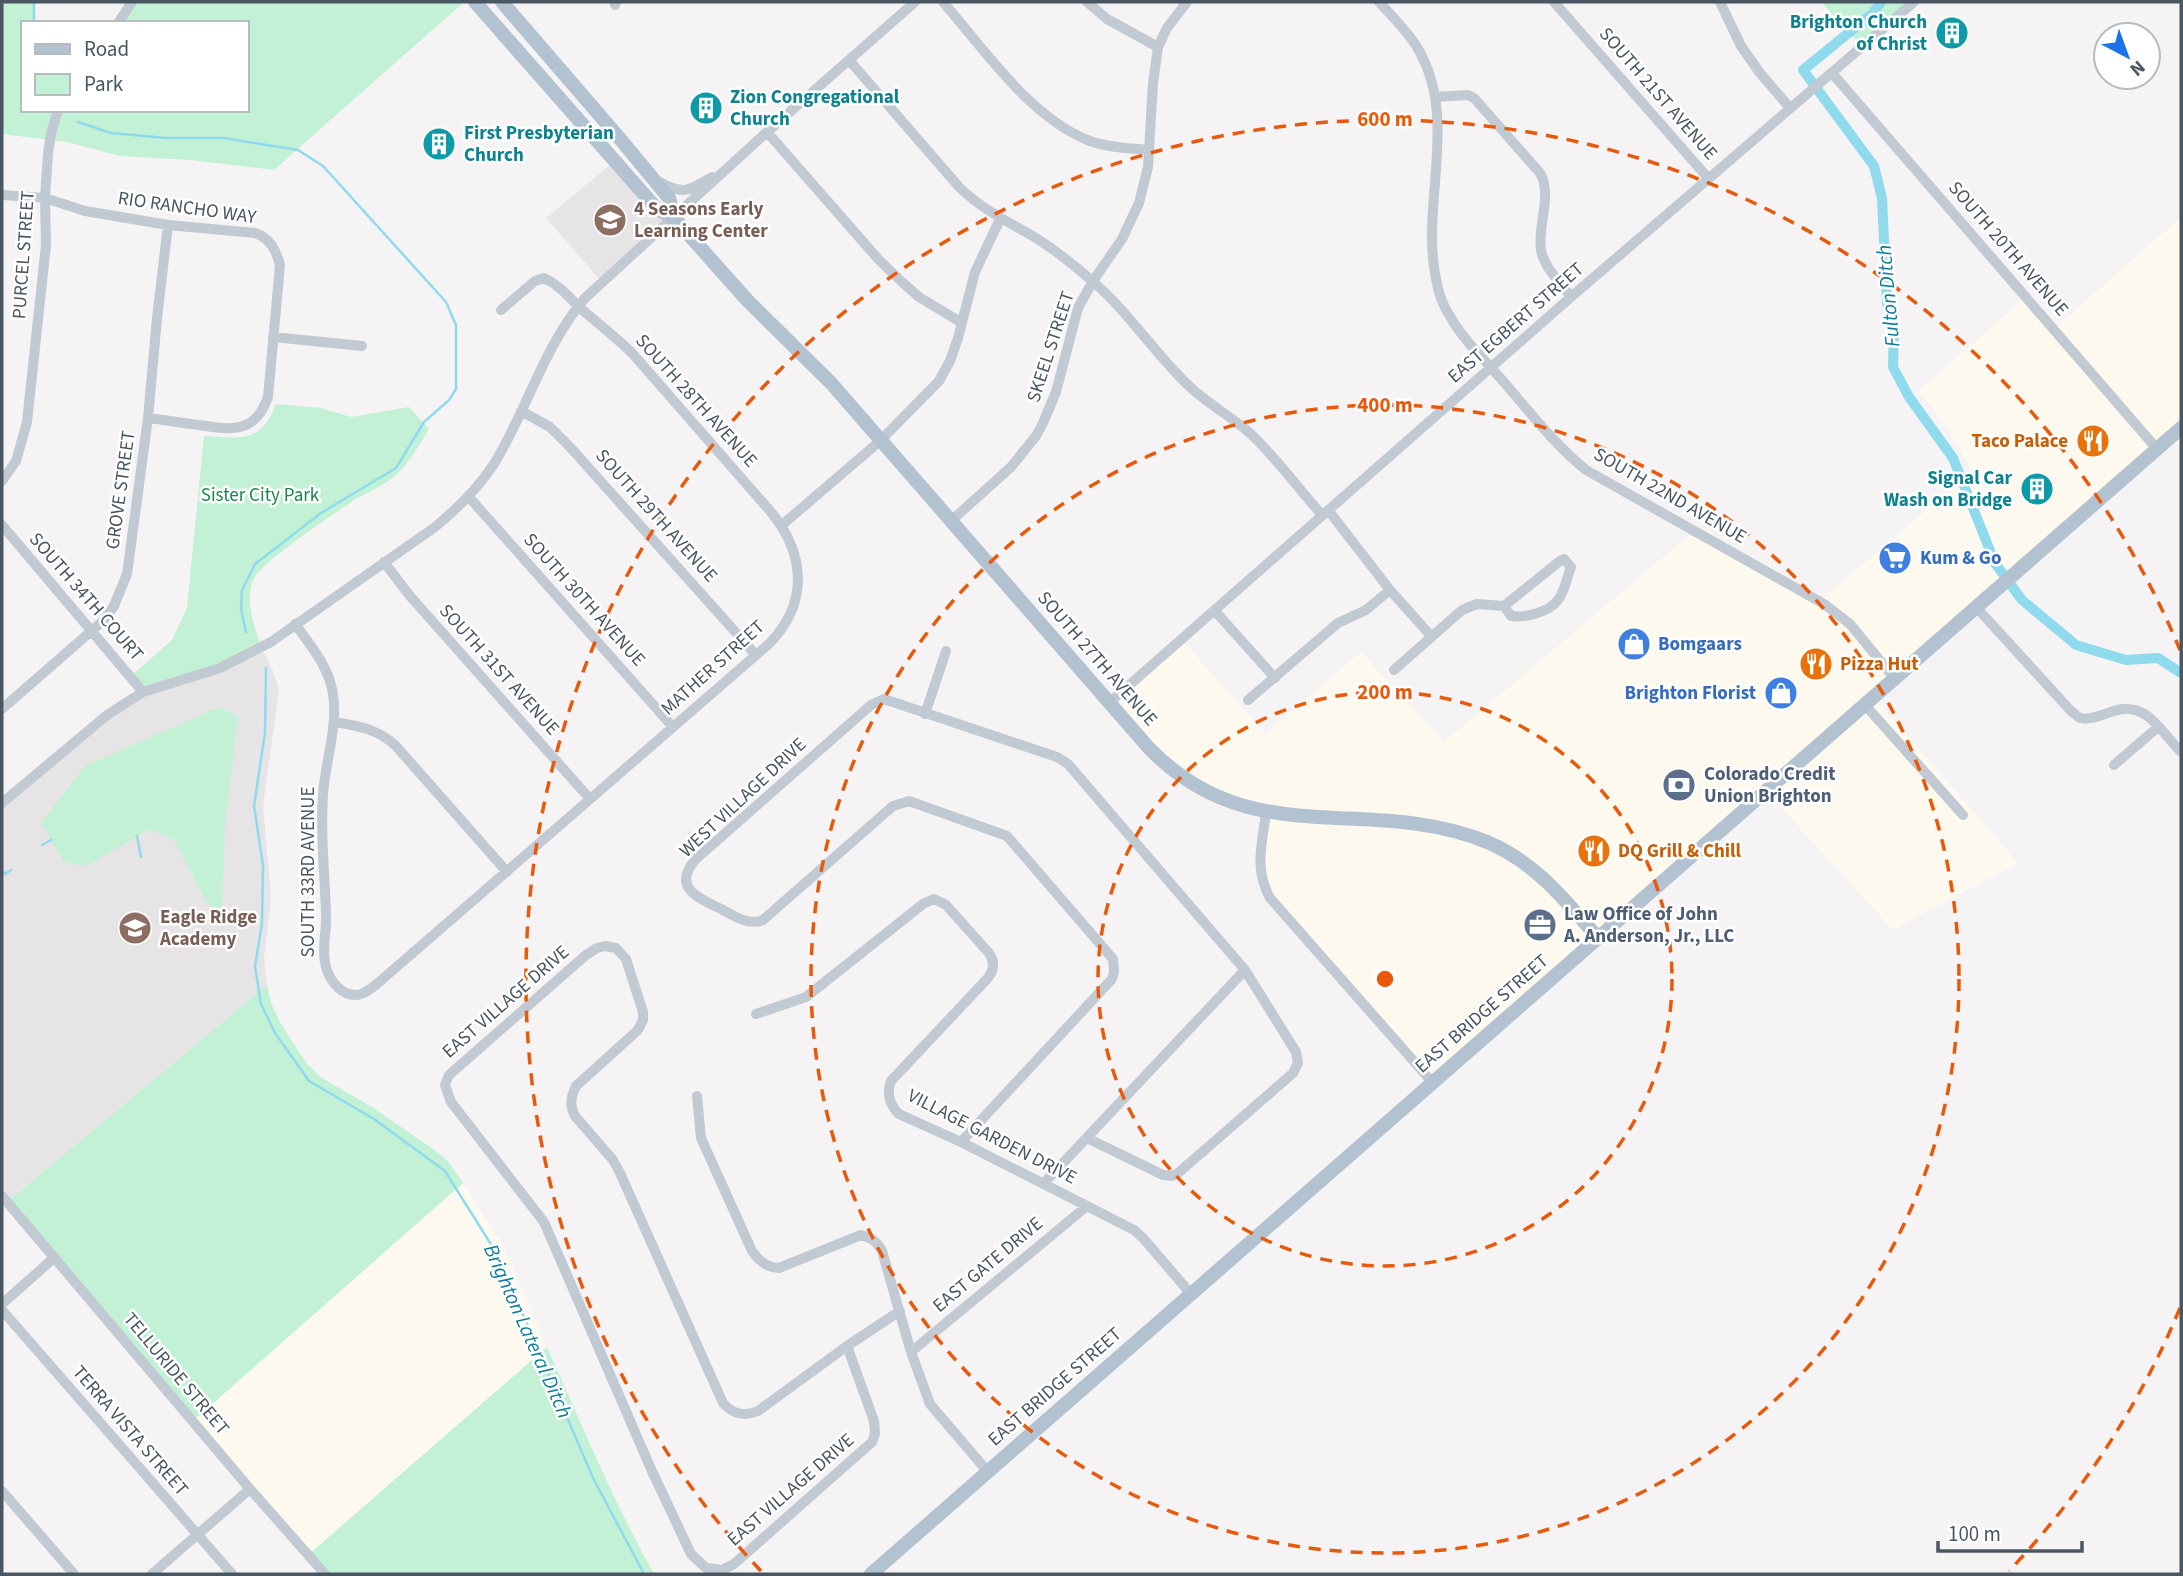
<svg xmlns="http://www.w3.org/2000/svg" width="2183" height="1576" font-family="'Source Sans 3',sans-serif">
  <style>
    .commercial { fill: #fdf9ef }
    .education { fill: #e6e4e5 }
    .green { fill: #c3f1d5 }
    .lines { fill: none; stroke-linecap: round; stroke-linejoin: round }
    .stream { stroke: #90daee; stroke-width: 2.5 }
    .canal { stroke: #90daee; stroke-width: 10 }
    .minor { stroke: #c1cad2; stroke-width: 10 }
    .major { stroke: #b3c2d1; stroke-width: 14 }
    .ring { fill: none; stroke: #e8590c; stroke-width: 3.5; stroke-dasharray: 12 9 }
    .labels { text-anchor: middle; dominant-baseline: central; stroke-width: 5; stroke-linejoin: round; paint-order: stroke }
    .culture-label { font-size: 19px; font-weight: bold; fill: #0d838f; stroke: #fff; text-anchor: end }
    .street-label { font-size: 19px; fill: #4a5661; stroke: #fff }
    .education-label { font-size: 19px; font-weight: bold; fill: #785e54; stroke: #fff; text-anchor: start }
    .food-label { font-size: 19px; font-weight: bold; fill: #c56008; stroke: #fff; text-anchor: start }
    .park-label { font-size: 19px; fill: #17864f; stroke: #fff }
    .shop-label { font-size: 19px; font-weight: bold; fill: #366cbe; stroke: #fff; text-anchor: start }
    .service-label { font-size: 19px; font-weight: bold; fill: #4e5e75; stroke: #fff; text-anchor: start }
    .water-label { font-size: 21px; font-style: italic; fill: #0c7c9b; stroke: #fff }
    .centre { fill: #e8590c; stroke: #fff; stroke-width: 3.5 }
    .ring-label { font-size: 21px; text-anchor: middle; font-weight: bold; fill: #e8590c; stroke: #fff; stroke-width: 5; stroke-linejoin: round; paint-order: stroke }
  </style>
  <rect width="100%" height="100%" fill="#f5f3f3"/>
  <path class="commercial" d="M2181,217V428L1874,697L2018,863L1893,930L1766,791L1433,1083L1264,888L1266,813L1187,781L1110,702L1182,640L1266,734L1361,652L1444,742L1694,531L1820,601L1971,472L1966,459L1945,424L1918,391L2026,297L2054,329Z
    M463,1183L505,1248L547,1347L308,1555L193,1421Z"/>
  <path class="education" d="M615,161L674,218L602,282L546,218Z
    M261,647L273,671L279,690L263,806L271,898L264,959L267,985L7,1202L2,1196V803L143,692Z"/>
  <path class="green" d="M2,2H34L35,3L34,23H23V110H247V23H118L132,2H464L274,170L191,160L120,156L67,142L2,134Z
    M1821,2H1914L1862,46Z
    M276,404L321,408L351,417L409,407L429,429C419,445 409,464 395,476C383,486 366,493 353,501C335,513 260,563 253,580C245,603 254,624 261,647L143,692L131,676L172,640L187,608L204,436C240,438 261,444 276,404Z
    M219,707L238,717L225,824L222,913L207,903L174,840L150,829L86,866L64,862L41,823L85,766Z
    M267,985L271,1003L281,1024L307,1064L322,1078L372,1107L433,1149L447,1160L463,1183L193,1421L7,1202Z
    M547,1347C581,1423 613,1501 654,1574H325L308,1555Z"/>
  <g class="lines">
    <path class="stream" d="M34,23V2
      M78,122L111,133L166,138H224L298,150L323,166L446,302L456,325V389L449,400L424,422L396,468L321,513L255,564L242,590L241,609L246,632
      M266,668L265,733L254,806L263,865L262,923L255,966L261,1004L275,1033L309,1081L374,1119L445,1171L497,1254L593,1478L644,1574
      M137,836L141,857
      M42,845L51,840
      M2,871L5,874L11,870"/>
    <path class="canal" d="M1881,2L1873,13L1803,70L1874,166L1882,198L1887,303L1894,327L1893,367L1909,397L1953,458L1995,563L2022,600L2076,645L2126,660L2158,658L2181,673"/>
    <path class="minor" d="M943,2C984,49 1030,118 1090,141C1109,148 1129,148 1148,150
      M1087,2L1107,19L1158,47
      M1379,2C1392,16 1407,31 1417,47C1460,119 1420,202 1436,279C1438,292 1443,306 1451,318C1464,341 1485,360 1502,380C1529,411 1554,444 1586,470L1824,604L1850,624L1895,679
      M1554,2L1708,178
      M1720,2L1741,46L1760,73L1790,108
      M615,5L616,2
      M118,23L132,2
      M849,60L960,188C983,210 1009,222 1036,238C1055,250 1074,265 1091,280C1128,311 1154,353 1189,386C1208,404 1232,417 1252,435C1277,459 1299,489 1322,515
      M1832,73L2157,449
      M1435,97L1468,95L1474,98L1540,173C1553,195 1537,226 1541,250C1544,268 1561,283 1571,297
      M767,132L879,260L902,282L919,297L962,323
      M660,182C684,196 690,190 712,177
      M2,195L45,198L85,211L168,225L255,233C270,238 276,250 280,265L268,397C255,434 232,430 199,425C182,423 165,420 148,418
      M273,337L362,346
      M521,411L550,427L570,447L756,655
      M2,481L16,461L27,422L46,245L45,198L48,153L51,134L58,110
      M468,496L673,727
      M1328,510L1390,590L1431,636
      M951,521L1011,467L1036,436L1043,423L1056,392L1078,308L1093,281L1122,239L1139,203L1148,167L1153,83L1158,47L1167,28L1187,2
      M2,525L143,692
      M782,525L880,441L939,381L950,361L958,338L975,272L1000,219
      M384,562L410,596L590,799
      M1976,607L2071,711C2074,713 2077,716 2080,718C2099,723 2120,698 2146,715C2156,721 2172,743 2181,752
      M1215,611L1275,678
      M295,624C311,646 329,667 333,694C338,730 325,761 323,795C320,835 325,875 326,914C327,931 321,950 326,967C330,982 344,999 361,994C367,992 373,987 378,983L770,643C809,602 805,554 771,512L632,353C615,336 596,322 578,306C567,295 559,285 544,278L535,281L501,310
      M1394,670L1462,610L1477,604L1504,606L1560,561L1564,559L1571,567C1567,577 1565,591 1558,600C1549,612 1526,618 1511,616L1504,606
      M1248,700L1338,623L1366,610L1390,590
      M1110,702L1571,297L1914,2
      M1865,705L1963,815
      M2,709L104,620L114,606L127,574L148,418L157,318L168,225
      M925,714L946,651
      M335,722C359,726 377,729 395,745L507,872
      M2114,765L2158,727
      M2,803L107,715L143,692L220,668L271,642L435,527C457,509 478,488 494,464C527,410 544,346 585,298L767,132L915,2
      M1266,813C1262,844 1254,869 1270,898L1433,1083
      M605,946L616,948L626,959L643,1012V1020L638,1030L576,1086C571,1097 569,1105 575,1116L613,1160L620,1173L723,1403C733,1414 744,1417 758,1411L847,1346L874,1421L875,1434L872,1442L734,1564L722,1570L706,1568L691,1554L651,1469L544,1222L451,1102L445,1085L449,1075L586,955L597,948Z
      M756,1014L806,997L923,904L934,899L946,905L989,953C995,962 994,971 987,979L891,1081C886,1093 890,1105 899,1114L961,1142L1134,1230L1143,1238L1191,1294
      M697,1096L701,1138L752,1251C759,1261 767,1268 779,1268L861,1235C871,1238 877,1241 882,1251L911,1352L930,1404L988,1472
      M961,1142L1112,979L1114,972L1113,959L1007,836L909,801L893,806L763,920C749,926 734,916 721,909C698,898 671,887 696,859L871,705L884,699L1057,757L1068,764L1245,970L1296,1052L1298,1063L1293,1073L1177,1174L1172,1176L1163,1175L1087,1138
      M1044,1183L1245,970
      M2,1196L250,1489L325,1574
      M2,1304L55,1257
      M2,1310L232,1574
      M847,1346L900,1311
      M911,1352L1087,1206
      M2,1491L74,1574
      M152,1574L250,1489"/>
    <path class="major" d="M475,2L657,209L674,218L747,300L831,383L1148,747C1251,855 1368,793 1487,842C1535,862 1565,900 1598,938
      M502,2L621,140L669,198L674,218
      M871,1574L2181,428"/>
  </g>
  <g class="ring">
    <circle cx="1385" cy="979" r="287"/>
    <circle cx="1385" cy="979" r="574"/>
    <path d="M2180 1308A860 860 0 0 1 2009 1571M761 1571A860 860 0 1 1 2180 650"/>
  </g>
  <defs>
    <symbol id="building-disc" viewBox="-11 -11 22 22"><circle r="9.5" fill="#0f9aa8" stroke="#fff"/><path d="M-4-6H4V6H1V3H-1V6H-4ZM-2.5-4.3h1.7v1.8h-1.7ZM.8-4.3h1.7v1.8H.8ZM-2.5-1h1.7V.8h-1.7ZM.8-1h1.7V.8H.8Z" fill="#fff"/></symbol>
    <symbol id="school-disc" viewBox="-11 -11 22 22"><circle r="9.5" fill="#8d6e63" stroke="#fff"/><path d="M0-5L7-2L0 1L-7-2ZM-4 1L0 2.5L4 1V4Q0 6-4 4Z" fill="#fff"/></symbol>
    <symbol id="restaurant-disc" viewBox="-11 -11 22 22"><circle r="9.5" fill="#e8710a" stroke="#fff"/><path d="M-5-6h1v4h1v-4h1v4h1v-4h1v5L-1.5 .5V6h-2V.5L-5-1ZM5-6V6H3V1.5H1.5Q1.5-4 5-6Z" fill="#fff"/></symbol>
    <symbol id="supermarket-disc" viewBox="-11 -11 22 22"><circle r="9.5" fill="#3f7fe0" stroke="#fff"/><path d="M-6-5.5h2.5l.6 2H6L4.5 2H-2.5L-4.4-4H-6ZM-1.5 3.2a1.3 1.3 0 1 0 .1 0ZM3 3.2a1.3 1.3 0 1 0 .1 0Z" fill="#fff"/></symbol>
    <symbol id="shop-disc" viewBox="-11 -11 22 22"><circle r="9.5" fill="#3f7fe0" stroke="#fff"/><path d="M-5-2.5h2.3a2.7 3.5 0 0 1 5.4 0H5L5.5 6h-11ZM-1.5-2.5h3a1.5 2.3 0 0 0-3 0Z" fill="#fff"/></symbol>
    <symbol id="bank-disc" viewBox="-11 -11 22 22"><circle r="9.5" fill="#5c6f8a" stroke="#fff"/><path d="M-6-4H6V4H-6ZM0-2.3a2.3 2.3 0 1 0 0 4.6a2.3 2.3 0 1 0 0-4.6Z" fill="#fff"/></symbol>
    <symbol id="office-disc" viewBox="-11 -11 22 22"><circle r="9.5" fill="#5c6f8a" stroke="#fff"/><path d="M-6-3h4V-5.5h4V-3h4V5H-6ZM-1-4.5V-3h2v-1.5ZM-6 0V1H6V0Z" fill="#fff"/></symbol>
  </defs>
  <g fill-rule="evenodd">
    <use href="#building-disc" x="1933" y="14" width="38" height="38"/>
    <use href="#building-disc" x="687" y="89" width="38" height="38"/>
    <use href="#building-disc" x="420" y="125" width="38" height="38"/>
    <use href="#school-disc" x="591" y="201" width="38" height="38"/>
    <use href="#restaurant-disc" x="2074" y="422" width="38" height="38"/>
    <use href="#building-disc" x="2018" y="470" width="38" height="38"/>
    <use href="#supermarket-disc" x="1876" y="539" width="38" height="38"/>
    <use href="#shop-disc" x="1615" y="625" width="38" height="38"/>
    <use href="#restaurant-disc" x="1797" y="645" width="38" height="38"/>
    <use href="#shop-disc" x="1762" y="674" width="38" height="38"/>
    <use href="#bank-disc" x="1660" y="766" width="38" height="38"/>
    <use href="#restaurant-disc" x="1575" y="832" width="38" height="38"/>
    <use href="#office-disc" x="1521" y="906" width="38" height="38"/>
    <use href="#school-disc" x="116" y="909" width="38" height="38"/>
  </g>
  <g class="labels">
    <g class="culture-label">
      <text x="1927" y="22">Brighton Church<tspan x="1927" dy="22">of Christ</tspan></text>
      <text x="730" y="97" text-anchor="start">Zion Congregational<tspan x="730" dy="22">Church</tspan></text>
      <text x="464" y="133" text-anchor="start">First Presbyterian<tspan x="464" dy="22">Church</tspan></text>
      <text x="2012" y="478">Signal Car<tspan x="2012" dy="22">Wash on Bridge</tspan></text>
    </g>
    <g class="street-label">
      <text transform="translate(1658 94) rotate(49)">SOUTH 21ST AVENUE</text>
      <text transform="translate(187 208) rotate(8)">RIO RANCHO WAY</text>
      <text transform="translate(2008 249) rotate(49)">SOUTH 20TH AVENUE</text>
      <text transform="translate(24 255) rotate(-86)">PURCEL STREET</text>
      <text transform="translate(1516 323) rotate(-41)">EAST EGBERT STREET</text>
      <text transform="translate(1051 347) rotate(-72)">SKEEL STREET</text>
      <text transform="translate(696 401) rotate(48)">SOUTH 28TH AVENUE</text>
      <text transform="translate(121 490) rotate(-82)">GROVE STREET</text>
      <text transform="translate(1670 496) rotate(30)">SOUTH 22ND AVENUE</text>
      <text transform="translate(656 516) rotate(48)">SOUTH 29TH AVENUE</text>
      <text transform="translate(86 597) rotate(49)">SOUTH 34TH COURT</text>
      <text transform="translate(584 600) rotate(48)">SOUTH 30TH AVENUE</text>
      <text transform="translate(1097 659) rotate(49)">SOUTH 27TH AVENUE</text>
      <text transform="translate(713 668) rotate(-42)">MATHER STREET</text>
      <text transform="translate(499 670) rotate(48)">SOUTH 31ST AVENUE</text>
      <text transform="translate(743 798) rotate(-43)">WEST VILLAGE DRIVE</text>
      <text transform="translate(308 872) rotate(-90)">SOUTH 33RD AVENUE</text>
      <text transform="translate(506 1002) rotate(-41)">EAST VILLAGE DRIVE</text>
      <text transform="translate(1482 1014) rotate(-41)">EAST BRIDGE STREET</text>
      <text transform="translate(992 1137) rotate(27)">VILLAGE GARDEN DRIVE</text>
      <text transform="translate(988 1265) rotate(-40)">EAST GATE DRIVE</text>
      <text transform="translate(176 1374) rotate(50)">TELLURIDE STREET</text>
      <text transform="translate(1055 1387) rotate(-41)">EAST BRIDGE STREET</text>
      <text transform="translate(130 1431) rotate(49)">TERRA VISTA STREET</text>
      <text transform="translate(791 1490) rotate(-41)">EAST VILLAGE DRIVE</text>
    </g>
    <g class="education-label">
      <text x="634" y="209">4 Seasons Early<tspan x="634" dy="22">Learning Center</tspan></text>
      <text x="160" y="917">Eagle Ridge<tspan x="160" dy="22">Academy</tspan></text>
    </g>
    <g class="food-label">
      <text x="2068" y="441" text-anchor="end">Taco Palace</text>
      <text x="1840" y="664">Pizza Hut</text>
      <text x="1618" y="851">DQ Grill &amp; Chill</text>
    </g>
    <g class="park-label">
      <text x="260" y="495">Sister City Park</text>
    </g>
    <g class="shop-label">
      <text x="1920" y="558">Kum &amp; Go</text>
      <text x="1658" y="644">Bomgaars</text>
      <text x="1756" y="693" text-anchor="end">Brighton Florist</text>
    </g>
    <g class="service-label">
      <text x="1704" y="774">Colorado Credit<tspan x="1704" dy="22">Union Brighton</tspan></text>
      <text x="1564" y="914">Law Office of John<tspan x="1564" dy="22">A. Anderson, Jr., LLC</tspan></text>
    </g>
    <g class="water-label">
      <text transform="translate(1888 296) rotate(-95)">Fulton Ditch</text>
      <text transform="translate(528 1331) rotate(66)">Brighton Lateral Ditch</text>
    </g>
  </g>
  <circle cx="1385" cy="979" r="10" class="centre"/>
  <g class="ring-label">
    <text x="1385" y="126">600 m</text>
    <text x="1385" y="412">400 m</text>
    <text x="1385" y="699">200 m</text>
  </g>
  <rect width="2183" height="1576" fill="none" stroke="#4a5661" stroke-width="7"/>
  <rect x="21" y="21" width="228" height="91" fill="#ffffff" stroke="#b7bbc0" stroke-width="2"/>
  <rect x="35" y="44" width="35" height="10" fill="#b3c2d1" stroke="#b7bbc0" stroke-width="2"/>
  <text x="84" y="56" font-size="21" fill="#4a5661">Road</text>
  <rect x="35" y="74" width="35" height="21" fill="#c3f1d5" stroke="#b7bbc0" stroke-width="2"/>
  <text x="84" y="91" font-size="21" fill="#4a5661">Park</text>
  <g transform="translate(2127 56) rotate(139)"><circle r="33" fill="#ffffff" stroke="#b7bbc0" stroke-width="2"/>
  <path d="M0-5L12 26L0 18L-12 26Z" fill="#1a73e8"/>
  <text y="-10" font-size="19" font-weight="bold" text-anchor="middle" fill="#4a5661">N</text>
  </g>
  <path d="M1938 1541v10h144v-10" fill="none" stroke="#4a5661" stroke-width="3.5"/>
  <text x="1948" y="1541" font-size="21" fill="#4a5661" stroke="#ffffff" stroke-width="5" paint-order="stroke">100 m</text>
</svg>
